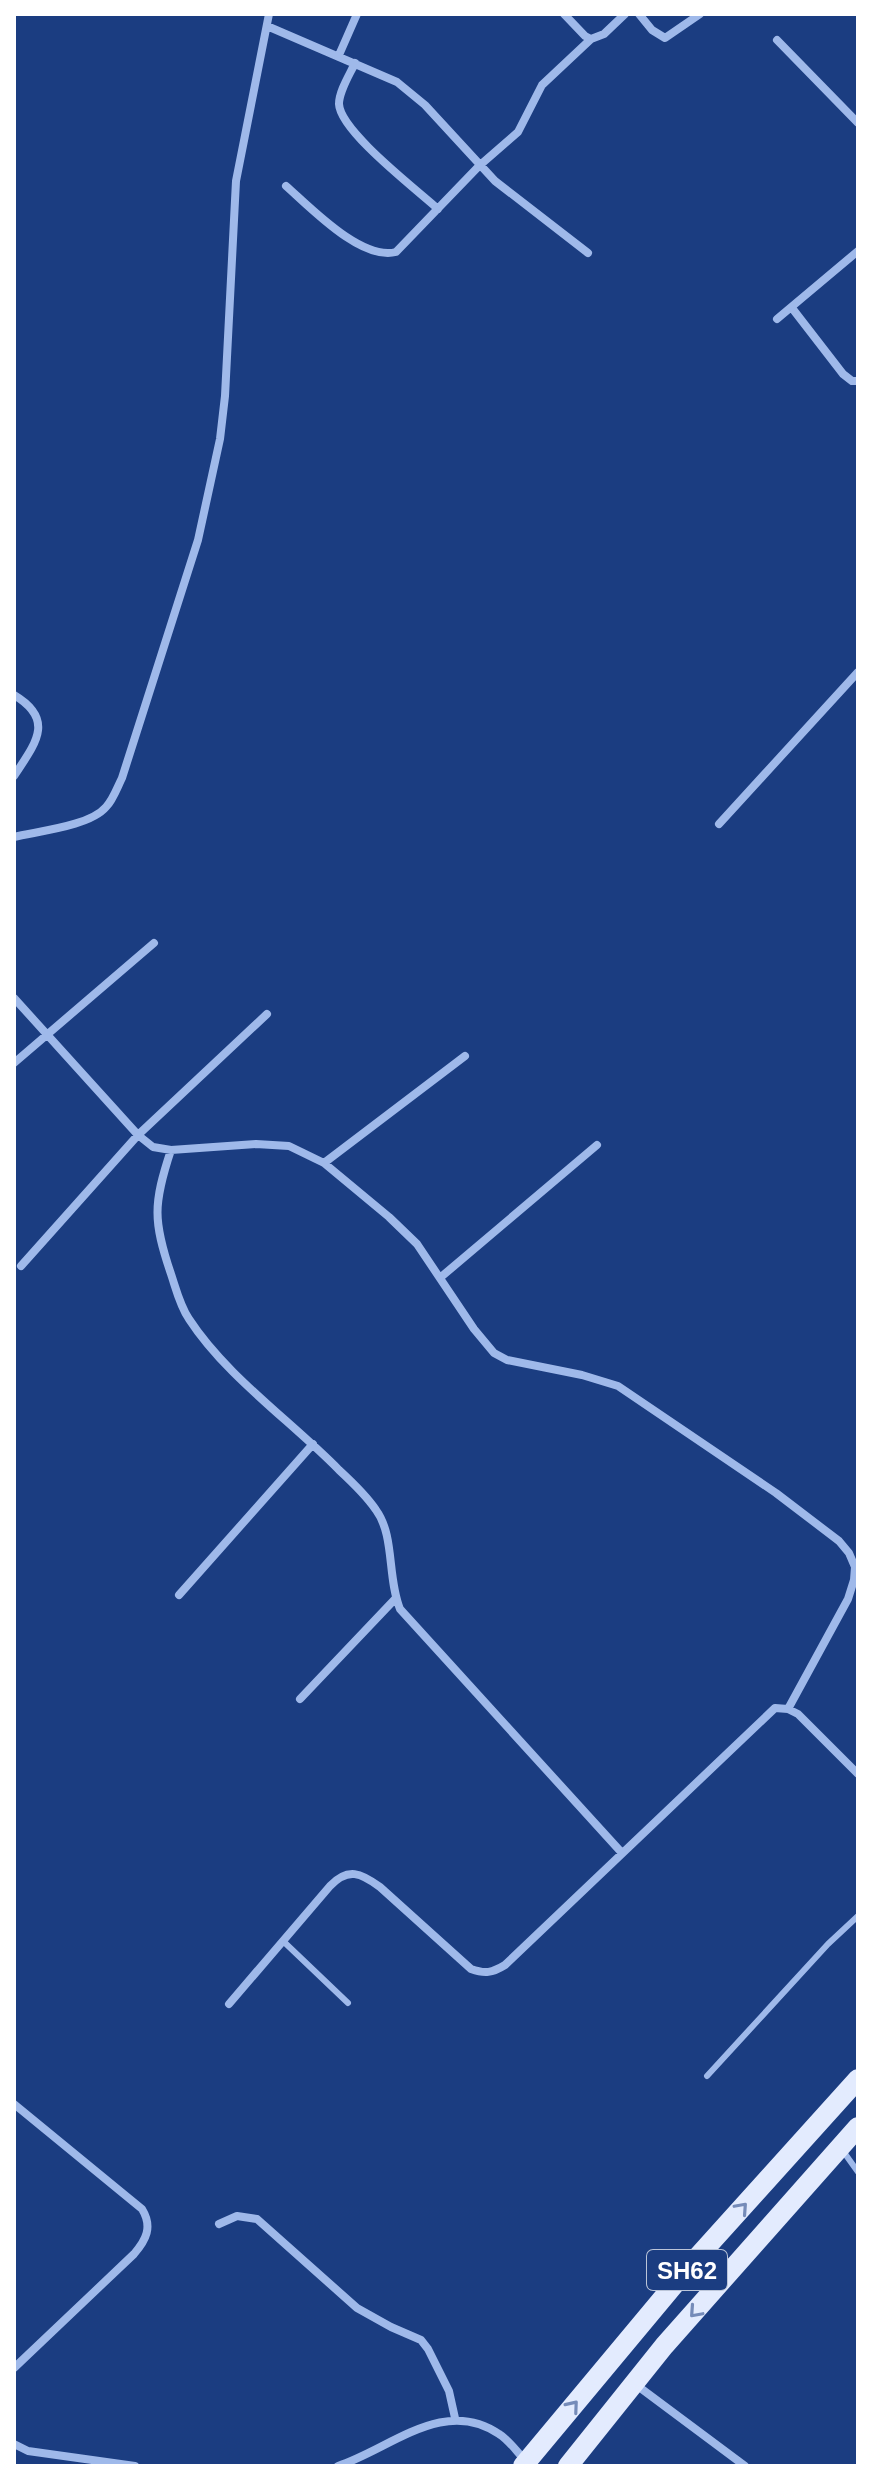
<svg xmlns="http://www.w3.org/2000/svg" width="872" height="2480" font-family="Helvetica,sans-serif">
  <style>
    .lines { fill: none; stroke-linecap: round; stroke-linejoin: round }
    .lane { stroke: #9fb9ea; stroke-width: 6 }
    .street { stroke: #9fb9ea; stroke-width: 8 }
    .primary { stroke: #e3ebfe; stroke-width: 20 }
    .oneway { stroke: #758bb9 }
    .labels { text-anchor: middle; dominant-baseline: central; stroke-width: 8; stroke-linejoin: round; paint-order: stroke }
    .shield { fill: #1b3d81; stroke: #bbc5d9; stroke-width: 2 }
    .shield-label { font-size: 24px; font-weight: bold; fill: #fff }
  </style>
  <rect width="100%" height="100%" fill="#1b3d81"/>
  <g class="lines">
    <path class="lane" d="M283,1941L348,2003
      M707,2076L828,1944L858,1916
      M843,2151L858,2172"/>
    <path class="street" d="M564,14L585,36L591,39L604,34L625,14
      M639,14L652,30L665,38L700,14
      M267,26L397,82L425,105L495,181L588,253
      M777,40L858,123
      M339,55L357,14
      M355,63C350,74 339,91 339,104C340,131 416,189 438,209
      M286,186C310,207 361,261 396,252L479,166L518,132L542,85L591,39
      M792,308L843,374L852,381H858
      M777,319L858,251
      M14,695C56,720 35,744 14,776
      M719,824L858,672
      M14,837C39,831 90,826 106,807C113,800 117,788 122,778L198,540L220,439L225,396L236,181L269,14
      M14,998L138,1135L153,1147L171,1150L256,1144L289,1146L324,1163L389,1217L417,1244L474,1329L494,1353L507,1360L582,1375L618,1386L776,1493L839,1541L849,1553L855,1567L854,1580L848,1599L788,1709
      M14,1063L154,943
      M171,1150C153,1204 153,1221 171,1274C176,1289 180,1306 189,1319C226,1376 291,1421 339,1470C352,1482 366,1495 376,1510C395,1536 387,1577 400,1609L622,1853
      M324,1163L465,1056
      M21,1266L138,1135L267,1014
      M441,1277L597,1145
      M179,1595L313,1444
      M300,1699L396,1598
      M229,2004L330,1886C348,1867 361,1873 380,1887L471,1969C485,1974 492,1973 505,1965L775,1708L788,1709L798,1714L858,1774
      M14,2104L142,2209C153,2227 146,2240 134,2254L14,2368
      M219,2224L237,2216L257,2219L357,2308L391,2327L421,2340L428,2349L449,2391L455,2418
      M635,2384L745,2466
      M14,2444L28,2451L135,2466
      M338,2466C390,2449 444,2396 499,2434C509,2440 517,2452 525,2460"/>
    <path class="primary" d="M523,2466L693,2262L858,2079
      M568,2466L664,2346L858,2127"/>
  </g>
  <defs><path id="oneway-chevron" d="M-2-3.5L2.5 0L-2 3.5" fill="none" stroke-width="1.6" stroke-linecap="round" stroke-linejoin="round" transform="scale(2)"/></defs>
  <g class="oneway">
    <use href="#oneway-chevron" transform="translate(742 2208) rotate(-48)"/>
    <use href="#oneway-chevron" transform="translate(695 2312) rotate(132)"/>
    <use href="#oneway-chevron" transform="translate(573 2406) rotate(-50)"/>
  </g>
  <g class="labels">
    <rect class="shield" x="647" y="2250" width="80" height="40" rx="6"/>
    <g class="shield-label">
      <text x="687" y="2270">SH62</text>
    </g>
  </g>
  <rect width="872" height="2480" fill="none" stroke="#ffffff" stroke-width="32"/>
</svg>
